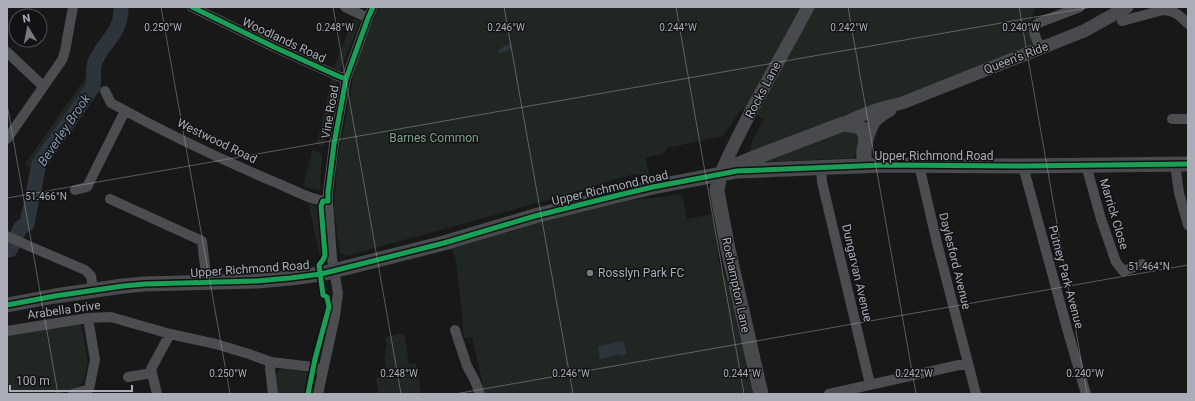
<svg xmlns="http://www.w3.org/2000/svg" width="1195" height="401" font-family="Roboto,sans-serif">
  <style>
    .green { fill: #202722 }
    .water { fill: #2e343b }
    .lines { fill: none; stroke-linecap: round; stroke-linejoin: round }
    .stream { stroke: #2e343b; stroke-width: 2.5 }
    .river { stroke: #2e343b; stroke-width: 15 }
    .minor { stroke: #4c4d51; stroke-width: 10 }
    .major { stroke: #494a4d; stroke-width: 13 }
    .highway { stroke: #494a4d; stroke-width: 15 }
    .cycleway-casing { stroke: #121214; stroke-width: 8 }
    .cycleway { stroke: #1a9f57; stroke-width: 5 }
    .ticks { fill: none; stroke: #aaadb8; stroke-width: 1; stroke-opacity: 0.45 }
    .poi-dot { fill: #777980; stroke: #121214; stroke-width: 1.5 }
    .labels { text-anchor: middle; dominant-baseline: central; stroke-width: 3; stroke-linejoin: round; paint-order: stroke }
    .street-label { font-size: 12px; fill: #aaadb8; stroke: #121214 }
    .park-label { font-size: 12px; fill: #82a286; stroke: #121214 }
    .poi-label { font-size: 12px; fill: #aaadb8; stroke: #121214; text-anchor: start }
    .water-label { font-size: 13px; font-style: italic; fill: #8399b1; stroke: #121214 }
    .ticks-label { font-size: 10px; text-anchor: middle; fill: #aaadb8; stroke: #121214; stroke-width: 3; stroke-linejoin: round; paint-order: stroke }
  </style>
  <rect width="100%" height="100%" fill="#181818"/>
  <path class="green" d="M380,7H1037C1028,15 1033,33 1034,44L1022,50L752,152H750L752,141L764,119L742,108L723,136L667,148L665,153L645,158L650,177L646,178L636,174L619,178L566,195L347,256L340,253L334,210L337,163L356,63L368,32Z
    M353,19L360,21L340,71L334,68Z
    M91,70V87L32,170L25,164Z
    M332,77L338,79L324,146L317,144Z
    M849,128L860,136L858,155L855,156L853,158L764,162Z
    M313,150L322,154L320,191L303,186Z
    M682,194L687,219L712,214L716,232L718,259L721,269L729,286L753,394H485L472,337L464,338L458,277L456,261L452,249L539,223L627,201Z
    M308,203L323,209L327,258L321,261Z
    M81,324L88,362L84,381L73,391L52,394H7V336Z
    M404,333L409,364L416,363L421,393H427V394H379L376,378L388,376L387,368H386L384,357H386L385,349L387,348L385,337Z
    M285,369L309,373L306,394H277L276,375L278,370Z"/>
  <path class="water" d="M511,43L512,48L501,53L498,51L504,46Z
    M623,341L627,354L620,356L619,354L600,359L598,346Z"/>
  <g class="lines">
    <path class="stream" d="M21,227C21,222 23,218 22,213"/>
    <path class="river" d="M18,233L21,227L27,224L39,164L93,87C95,79 92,70 95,62C96,58 99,55 101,51C111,37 122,26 121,7
      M10,250L12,246"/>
    <path class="minor" d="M192,7L274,47L338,76L346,79
      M345,7L368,18
      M1122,21L1163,10C1175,10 1180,16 1188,24
      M1041,49C1037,40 1030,30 1038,23L1080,7
      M7,52L43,86
      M105,91L111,103C165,133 222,160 279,184C292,189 314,202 328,201
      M1172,119H1188
      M7,139L62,60L65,51L73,7
      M1175,164L1179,193L1188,225
      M919,165L937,243L976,394
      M1086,165L1101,219L1116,262L1123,271L1143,264
      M1023,166L1068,332L1086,394
      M821,168L822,182L870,384
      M75,190L87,187L125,111
      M110,199L202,241L207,283
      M7,236L29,246L85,270L91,276L93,290
      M455,330L467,366L475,381L480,394
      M7,331L88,318L111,317L170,334L216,344L249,354L271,362L313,367L323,370
      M271,362L270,368L273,394
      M128,377L152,373
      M73,394L89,389L95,360L88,318
      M157,394L151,369L170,334
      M318,394L335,316L338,293L332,259L328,201V192L334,144L346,79L368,18L373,7
      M829,394L968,363"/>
    <path class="major" d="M843,124C862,114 882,107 902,103L1084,31L1127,7
      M867,140C872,123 874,119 890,110
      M720,175C745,117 779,62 808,7"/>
    <path class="highway" d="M728,170L739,164L759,156L843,124C848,125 855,125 859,127C868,132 866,142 864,150C864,155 864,161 864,166
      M720,175L717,190L719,202L728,249L761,394
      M7,305L55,296L123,286L145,284L257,281L290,278L321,274L444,243L535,216L619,195L653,187L737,171L883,165L1023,166L1188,164"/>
    <defs>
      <path id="cycleway" d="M192,7L274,47L338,76L346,79
        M7,305L55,296L123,286L145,284L257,281L290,278L321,274L444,243L535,216L619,195L653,187L737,171L883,165L1023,166L1188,164
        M308,394L315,359L329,307L327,297L323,295L319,265L323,260L325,255L321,206L323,201H328V192L334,144L346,79L368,18L373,7"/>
    </defs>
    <use href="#cycleway" class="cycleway-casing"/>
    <use href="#cycleway" class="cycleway"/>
  </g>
  <path class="ticks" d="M161,7L230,394M333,7L401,394M504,7L573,394M676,7L744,394M848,7L916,394M1019,7L1087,394M7,104L58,394M7,198L1092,7M455,394L1188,265"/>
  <circle class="poi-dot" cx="590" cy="273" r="4"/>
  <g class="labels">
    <g class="street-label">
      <text transform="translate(284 40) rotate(25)">Woodlands Road</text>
      <text transform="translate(1016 58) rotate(-21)">Queen's Ride</text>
      <text transform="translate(763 90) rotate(-62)">Rocks Lane</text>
      <text transform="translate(330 112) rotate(-80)">Vine Road</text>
      <text transform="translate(217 141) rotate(26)">Westwood Road</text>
      <text x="934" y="156">Upper Richmond Road</text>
      <text transform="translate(610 188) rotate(-13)">Upper Richmond Road</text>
      <text transform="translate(1114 214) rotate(73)">Marrick Close</text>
      <text transform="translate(955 261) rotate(76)">Daylesford Avenue</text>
      <text transform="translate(250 269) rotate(-4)">Upper Richmond Road</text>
      <text transform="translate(857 273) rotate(77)">Dungarvan Avenue</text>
      <text transform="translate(1066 277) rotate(75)">Putney Park Avenue</text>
      <text transform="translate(736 285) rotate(78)">Roehampton Lane</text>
      <text transform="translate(64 310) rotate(-8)">Arabella Drive</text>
    </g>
    <g class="park-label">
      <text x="434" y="138">Barnes Common</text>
    </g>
    <g class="poi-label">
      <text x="598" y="273">Rosslyn Park FC</text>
    </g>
    <g class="water-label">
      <text transform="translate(64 130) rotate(-56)">Beverley Brook</text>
    </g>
  </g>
  <g class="ticks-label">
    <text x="849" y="31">0.242°W</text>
    <text x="163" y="31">0.250°W</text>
    <text x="335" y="31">0.248°W</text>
    <text x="506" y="31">0.246°W</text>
    <text x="678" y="31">0.244°W</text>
    <text x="1021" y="31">0.240°W</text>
    <text x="46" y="200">51.466°N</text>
    <text x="1149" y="270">51.464°N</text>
    <text x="228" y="377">0.250°W</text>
    <text x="399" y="377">0.248°W</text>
    <text x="571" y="377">0.246°W</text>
    <text x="742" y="377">0.244°W</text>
    <text x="914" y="377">0.242°W</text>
    <text x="1085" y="377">0.240°W</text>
  </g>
  <rect width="1195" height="401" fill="none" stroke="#aaadb8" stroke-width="16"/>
  <g transform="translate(28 28) rotate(350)"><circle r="19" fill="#121214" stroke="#4f5056"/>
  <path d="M0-3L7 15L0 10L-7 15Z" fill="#777980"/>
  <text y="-6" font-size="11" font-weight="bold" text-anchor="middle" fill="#aaadb8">N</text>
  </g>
  <path d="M10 385v6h122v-6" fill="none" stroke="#aaadb8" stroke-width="2"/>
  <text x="16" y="385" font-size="12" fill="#aaadb8" stroke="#121214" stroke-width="3" paint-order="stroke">100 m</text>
</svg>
